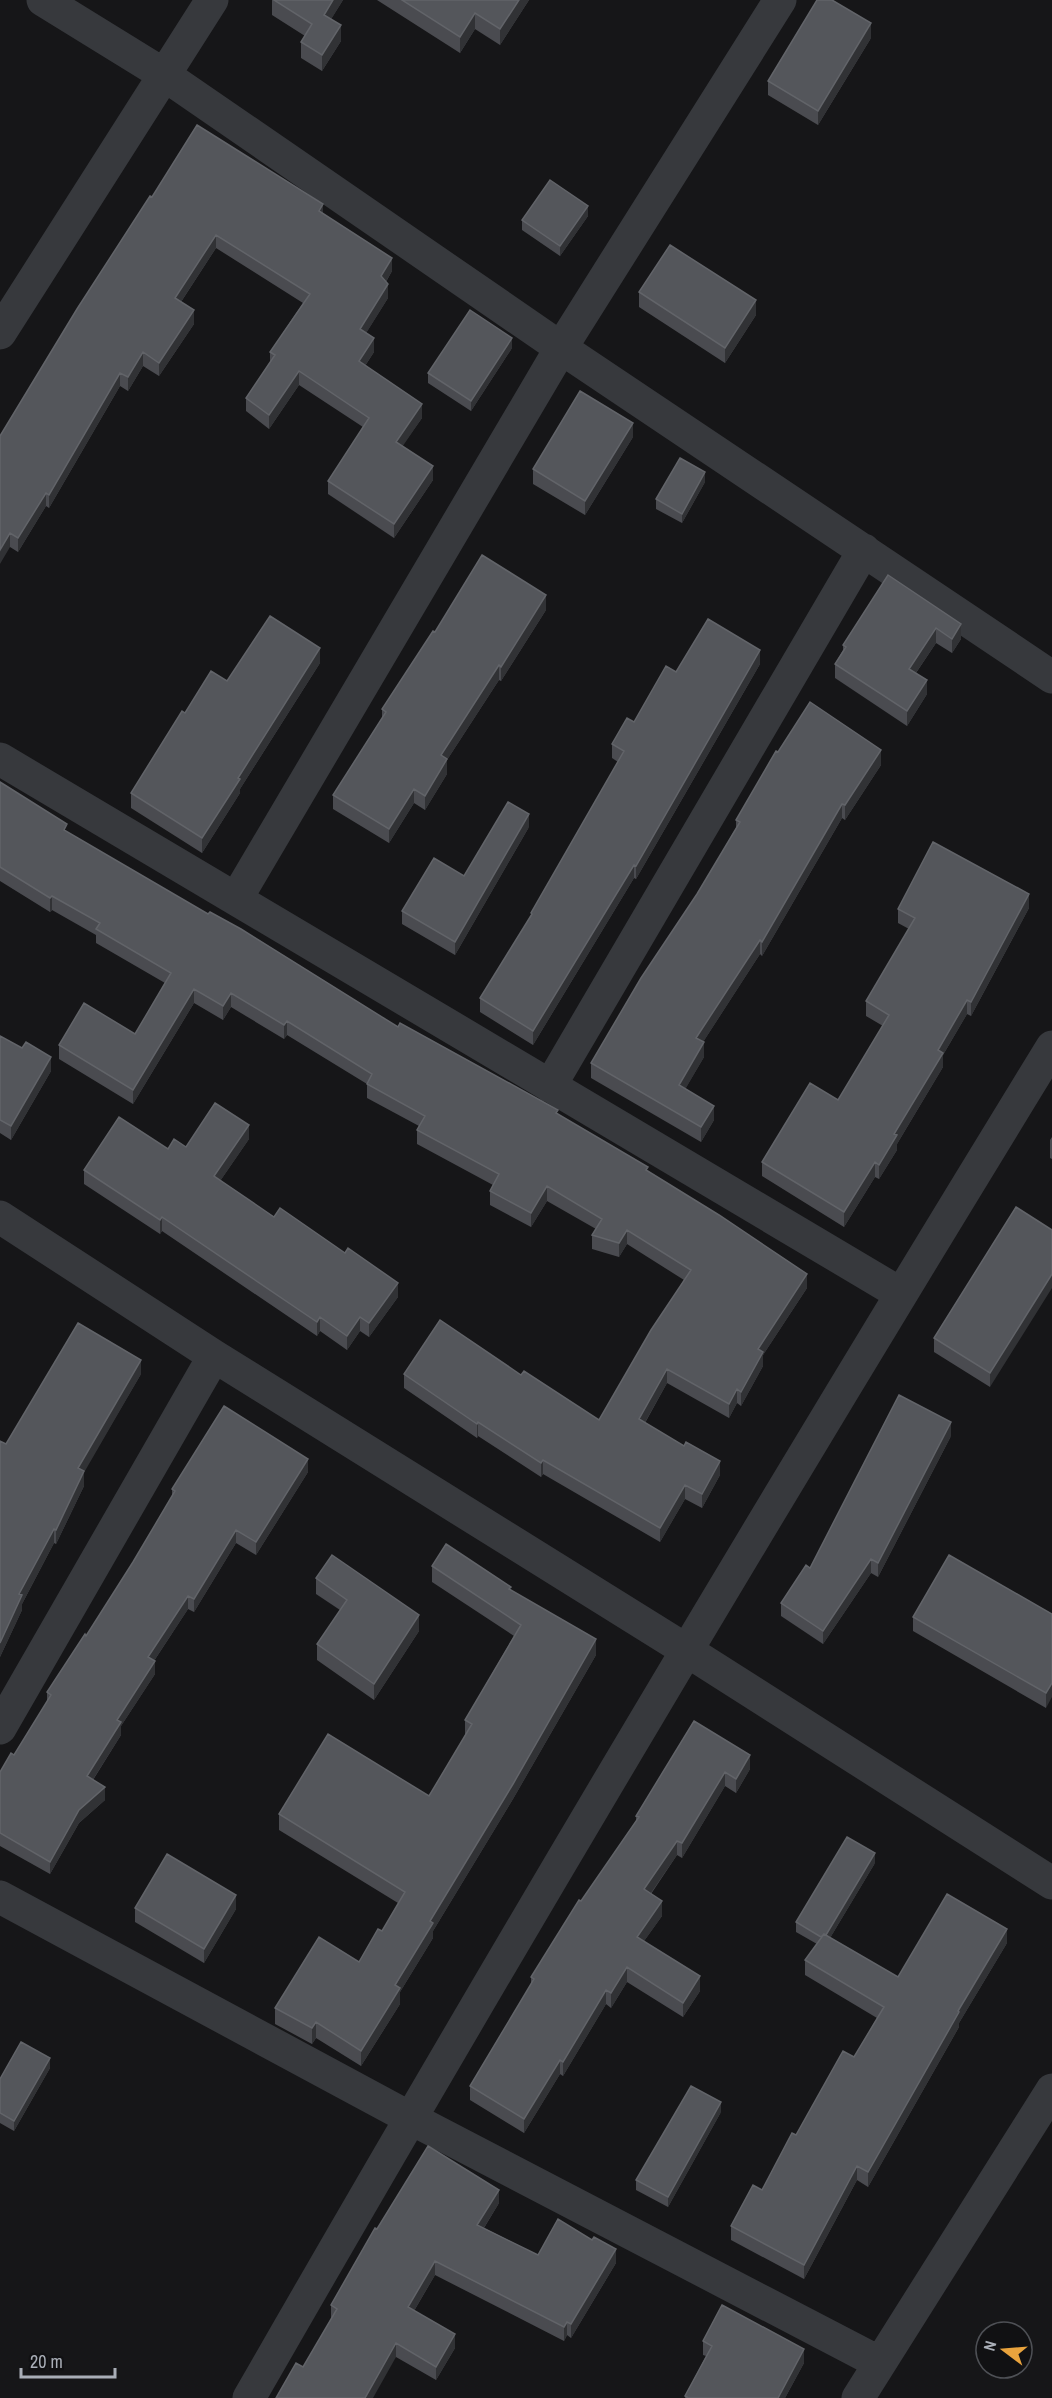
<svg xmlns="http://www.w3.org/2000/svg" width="1052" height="2398" font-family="'Archivo Narrow',sans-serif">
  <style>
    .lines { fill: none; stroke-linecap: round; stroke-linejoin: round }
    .minor { stroke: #37393d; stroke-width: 33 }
    .wall { fill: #4a4b50 }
    .shaded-wall { fill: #313235 }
    .building { fill: #54565b; stroke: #626469; stroke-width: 1.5 }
  </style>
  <rect width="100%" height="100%" fill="#161618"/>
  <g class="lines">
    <path class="minor" d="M43,0L163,74L561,348L1052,677
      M0,333L212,0
      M0,759L901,1294
      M236,899L561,348L780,0
      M550,1086L864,550
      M0,1217L214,1356L686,1650L1052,1883
      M0,1728L214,1356
      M0,1897L410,2118L880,2363
      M249,2398C510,1943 778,1494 1052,1047
      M858,2398L1052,2090"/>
  </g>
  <path class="wall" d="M272,0H343L331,19L341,41L322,71L301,58V42L305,36L272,15Z
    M377,0H529L500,45L475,29L460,53Z
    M871,38L818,125L768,95V81Z
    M152,197L323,213L392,271L386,282L388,298L366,333L374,352L365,366L422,418L402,446L433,480L394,538L328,494V481L363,427L299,385L269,429L246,411V398L270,362V352L303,303L216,248L181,302L194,324L159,376L143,366L128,391L120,386L49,508L46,506L18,552L10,547L0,436Z
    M588,216L560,256L522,230V220Z
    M639,292L756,315L725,363L639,307Z
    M512,348L471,411L428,383V373Z
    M633,437L585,515L533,484V469Z
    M705,482L682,523L656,509V499Z
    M888,575L961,639L952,653L936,643L916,673L927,694L907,726L835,678V664L843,650V645Z
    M546,610L501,681L499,680L447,760V774L425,810L414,803L389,843L333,809V795L382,718V709L435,632Z
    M320,663L240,789V793L202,853L131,808V793L185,713L227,681Z
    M760,664L636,879L634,878L533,1045L480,1012V998L531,917V913L618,762L612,758V744L634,722L676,672Z
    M778,752L881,765L845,820L842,818L762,956L760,954L703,1042L704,1057L685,1089L714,1120L701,1142L591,1078V1063L697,894L736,828V820Z
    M0,782L67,832L398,1027L558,1114L648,1171L807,1288L763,1355V1366L741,1406L737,1403L729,1418L667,1383L645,1423L720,1475L702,1508L685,1499L660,1542L543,1474L541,1477L478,1436L477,1438L404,1388V1374L521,1375L599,1420L684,1280L627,1244L619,1257L592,1249V1235L596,1229L547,1201L531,1227L490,1205V1191L493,1185L417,1144V1130L419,1126L367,1098V1084L287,1035L284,1039L231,1007L223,1020L194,1003L133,1104L59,1059V1045L135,1034L165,983L96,943V935L52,910L50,912L0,881Z
    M529,827L455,955L402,924V911L464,876Z
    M1029,908L971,1016L967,1014L943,1055V1067L897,1144V1150L879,1179L875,1177L844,1227L762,1176V1162L838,1100L883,1026L866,1016V1001L909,929L898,923V909Z
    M0,1036L51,1071L11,1140L0,1133Z
    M1052,1137V1159L1050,1158V1140Z
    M249,1139L220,1181L274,1217L398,1297L369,1337L360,1331L347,1350L320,1331L317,1336L162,1231L160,1234L84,1184V1170L186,1147Z
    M1016,1207L990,1387L934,1352V1338Z
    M141,1374L84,1471V1486L56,1544L54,1543L22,1604V1610L0,1657V1441L6,1444Z
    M951,1436L878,1577L871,1573L823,1644L781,1616V1603L810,1568Z
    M308,1472L256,1555L236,1543L194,1612L188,1609L154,1661L155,1674L121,1726V1735L93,1780L105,1800L79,1823L50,1874L0,1846V1772L14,1755L47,1702V1692L86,1636L133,1562L172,1496V1489Z
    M432,1566L511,1590L596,1655L513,1799L433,1931V1938L400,1992V2004L361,2066L316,2038L312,2044L275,2024V2008L359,1962L382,1931L398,1903L279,1830V1814L429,1796L465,1736V1720L514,1636L432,1582Z
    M316,1578L419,1631L374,1700L317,1660V1644L340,1610L316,1594Z
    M1052,1614L1046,1708L913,1631V1617Z
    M694,1721L750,1769L736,1793L725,1786L682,1858L677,1855L651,1894L662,1916L644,1941L700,1991L683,2017L627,1982L611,2008L606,2004L563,2076L560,2074L524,2133L470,2100V2086L531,1984V1977L581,1901L636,1821V1816Z
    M875,1863L830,1938L898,1977L1007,1943L959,2023V2027L868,2187L857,2180L804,2279L731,2240V2226L762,2190L796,2135L854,2057L877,2018L805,1975V1960L817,1944L796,1932V1922Z
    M135,1908L236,1909L204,1963L135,1922Z
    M50,2068L14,2131L0,2123V2079Z
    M721,2112L668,2207L636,2190V2180Z
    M499,2203L484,2228L538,2255L616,2263L571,2338L567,2335L564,2341L435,2275L414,2311L455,2348L436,2380L396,2357L303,2367L331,2319V2305L377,2229Z
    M703,2341L804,2363L785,2398H685V2396L706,2356L703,2355Z"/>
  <path class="shaded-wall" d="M333,0H343L324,31V15Z
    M519,0H529L500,45V29Z
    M475,13V29L460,53V37Z
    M871,23V38L818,125V111Z
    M341,25V41L322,71V55Z
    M323,204V218L319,211Z
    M588,206V216L560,256V246Z
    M216,235V248L175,311V298Z
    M392,258V271L381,290V276Z
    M388,284V298L360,343V329Z
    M756,300V315L725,363V348Z
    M194,310V324L159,376V363Z
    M374,338V352L359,375V361Z
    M512,338V348L471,411V401Z
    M143,352V366L128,391V377Z
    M299,371V385L269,429V415Z
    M120,373V386L49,508V495Z
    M422,404V418L396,456V442Z
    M633,423V437L585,515V501Z
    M433,466V480L394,538V524Z
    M705,472V482L682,523V514Z
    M46,493V506L18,552V538Z
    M10,533V547L0,564V550Z
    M546,595V610L501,681V667Z
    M961,624V639L952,653V639Z
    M936,628V643L909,683V669Z
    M320,648V663L240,789V793L202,853V838L238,778Z
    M760,650V664L636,879V866Z
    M499,665V680L447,760V774L425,810V796L441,755Z
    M927,680V694L907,726V711Z
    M881,750V765L845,820V805Z
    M414,789V803L389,843V829Z
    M842,804V818L762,956V942Z
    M529,814V827L455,955V942Z
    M634,865V878L533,1045V1031Z
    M1029,894V908L971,1016V1002Z
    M52,896V910L50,912V898Z
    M760,940V954L696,1053V1038Z
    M194,989V1003L133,1104V1090Z
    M231,993V1007L223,1020V1006Z
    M967,1000V1014L943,1055V1067L897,1144V1150L879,1179V1165L938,1050Z
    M287,1021V1035L284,1039V1025Z
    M704,1042V1057L679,1100V1085Z
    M51,1057V1071L11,1140V1126Z
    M714,1106V1120L701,1142V1127Z
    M249,1125V1139L214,1190V1176Z
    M875,1162V1177L844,1227V1212Z
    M547,1186V1201L531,1227V1213Z
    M162,1217V1231L160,1234V1220Z
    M627,1230V1244L619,1257V1243Z
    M807,1274V1288L763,1355V1366L741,1406V1392L758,1349Z
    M1052,1274V1288L990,1387V1373Z
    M398,1283V1297L369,1337V1323Z
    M320,1317V1331L317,1336V1322Z
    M360,1317V1331L347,1350V1336Z
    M141,1360V1374L78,1483V1468Z
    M667,1369V1383L639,1433V1419Z
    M737,1389V1403L729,1418V1404Z
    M478,1422V1436L477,1438V1424Z
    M951,1422V1436L878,1577V1563Z
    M308,1459V1472L256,1555V1542Z
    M543,1460V1474L541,1477V1463Z
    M720,1461V1475L702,1508V1494Z
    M84,1471V1486L56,1544V1530Z
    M685,1485V1499L660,1542V1528Z
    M54,1529V1543L22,1604V1610L0,1657V1643L19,1594Z
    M236,1530V1543L194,1612V1599Z
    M871,1559V1573L823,1644V1631Z
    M188,1596V1609L148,1670V1657Z
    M419,1615V1631L374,1700V1684Z
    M596,1639V1655L513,1799L433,1931V1938L400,1992V2004L361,2066V2051L430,1921Z
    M155,1661V1674L121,1726V1735L87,1789V1776L117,1720Z
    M1052,1683V1697L1046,1708V1693Z
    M750,1755V1769L736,1793V1779Z
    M725,1772V1786L682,1858V1843Z
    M105,1787V1800L79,1823L50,1874V1862L79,1810Z
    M677,1841V1855L644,1903V1889Z
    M875,1853V1863L824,1948V1938Z
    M236,1895V1909L204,1963V1949Z
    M662,1901V1916L637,1951V1937Z
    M1007,1929V1943L959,2023V2027L868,2187V2172L958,2011Z
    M627,1967V1982L611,2008V1993Z
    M700,1976V1991L683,2017V2003Z
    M606,1990V2004L563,2076V2062Z
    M316,2022V2038L312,2044V2028Z
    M50,2058V2068L14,2131V2121Z
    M560,2060V2074L524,2133V2119Z
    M721,2102V2112L668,2207V2197Z
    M857,2166V2180L804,2279V2265Z
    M499,2190V2203L477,2239V2225Z
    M616,2249V2263L571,2338V2324Z
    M435,2261V2275L408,2321V2307Z
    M567,2322V2335L564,2341V2327Z
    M455,2334V2348L436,2380V2367Z
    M396,2343V2357L373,2398H365Z
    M804,2349V2363L785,2398H778Z"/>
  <path class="building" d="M274,0H333L324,15L341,25L322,55L301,42L312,24Z
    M402,0H519L500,29L475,13L460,37Z
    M817,0H832L871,23L818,111L768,81Z
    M197,125L323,204L319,211L392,258L381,276L388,284L360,329L374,338L359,361L422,404L396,442L433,466L394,524L328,481L369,418L299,371L269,415L246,398L275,355L270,352L310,294L216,235L175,298L194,310L159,363L143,352L128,377L120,373L49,495L46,493L18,538L10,533L0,550V436L77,309L150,196L152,197Z
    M550,180L588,206L560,246L522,220Z
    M670,245L756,300L725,348L639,292Z
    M470,310L512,338L471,401L428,373Z
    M580,391L633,423L585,501L533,469Z
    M680,458L705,472L682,514L656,499Z
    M482,555L546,595L501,667L499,665L441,755L447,759L425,796L414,789L389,829L333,795L386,712L382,709L433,631L435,632Z
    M888,575L961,624L952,639L936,628L909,669L927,680L907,711L835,664L846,647L843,645Z
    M270,616L320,648L238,778L240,779L202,838L131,793L182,711L185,713L211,671L227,681Z
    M708,619L760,650L636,866L634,865L533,1031L480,998L532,914L531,913L624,751L612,744L627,718L634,722L666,666L676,672Z
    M810,702L881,750L845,805L842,804L762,942L760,940L696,1038L704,1042L679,1085L714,1106L701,1127L591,1063L641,978L697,894L740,822L736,820L776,751L778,752Z
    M0,782L67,824L64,830L208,914L210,912L241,929L398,1027L400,1023L558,1110L556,1113L648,1167L646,1170L719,1215L807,1274L758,1349L763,1352L741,1392L737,1389L729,1404L667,1369L639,1419L684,1446L686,1442L720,1461L702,1494L685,1485L660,1528L543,1460L541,1463L478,1422L477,1424L404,1374L440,1320L521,1375L524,1371L599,1420L651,1330L691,1270L627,1230L619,1243L592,1235L602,1219L547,1186L531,1213L490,1191L499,1174L417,1130L425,1116L367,1084L372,1074L287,1021L284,1025L231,993L223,1006L194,989L133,1090L59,1045L84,1003L135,1034L171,973L96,929L100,923L52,896L50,898L0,867Z
    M508,802L529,814L455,942L402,911L434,858L464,876Z
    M933,842L1029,894L971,1002L967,1000L938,1050L943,1053L894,1134L897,1135L879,1165L875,1162L844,1212L762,1162L810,1083L838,1100L889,1015L866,1001L915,918L898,909Z
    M0,1036L22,1048L26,1042L51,1057L11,1126L0,1120Z
    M215,1103L249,1125L214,1176L274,1217L280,1208L345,1253L348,1248L398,1283L369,1323L360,1317L347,1336L320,1317L317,1322L162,1217L160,1220L84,1170L119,1117L168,1149L174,1139L186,1147Z
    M1016,1207L1052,1230V1274L990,1373L934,1338Z
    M78,1323L141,1360L78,1468L84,1471L56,1530L54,1529L19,1594L22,1595L0,1643V1441L6,1444Z
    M899,1395L951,1422L878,1563L871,1559L823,1631L781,1603L806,1565L810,1568Z
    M224,1406L308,1459L256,1542L236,1530L194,1599L188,1596L148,1657L155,1661L117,1720L121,1722L87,1776L105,1787L79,1810L50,1862L0,1833V1772L11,1753L14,1755L51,1695L47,1692L85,1634L86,1636L133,1562L175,1491L172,1489Z
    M446,1544L511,1587L509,1589L596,1639L513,1784L430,1921L433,1923L395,1985L400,1988L361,2051L316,2022L312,2028L275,2008L319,1937L359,1962L378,1929L382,1931L405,1892L279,1814L328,1734L429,1796L472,1724L465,1720L521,1625L432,1566Z
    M332,1555L419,1615L374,1684L317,1644L347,1600L316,1578Z
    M949,1555L1052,1614V1683L1046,1693L913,1617Z
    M694,1721L750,1755L736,1779L725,1772L682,1843L677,1841L644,1889L662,1901L637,1937L700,1976L683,2003L627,1967L611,1993L606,1990L563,2062L560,2060L524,2119L470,2086L534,1979L531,1977L579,1900L581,1901L639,1817L636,1816Z
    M847,1837L875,1853L826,1935L824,1934L821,1937L796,1922Z
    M167,1854L236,1895L204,1949L135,1908Z
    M947,1894L1007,1929L958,2011L959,2012L868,2172L857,2166L804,2265L731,2226L753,2185L762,2190L792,2133L796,2135L843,2051L854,2057L884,2007L805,1960L824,1934L898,1977Z
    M21,2042L50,2058L14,2121L0,2113V2079Z
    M691,2086L721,2102L668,2197L636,2180Z
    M428,2146L499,2190L477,2225L538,2255L558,2219L592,2240L594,2237L616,2249L571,2324L567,2322L564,2327L435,2261L408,2307L455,2334L436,2367L396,2343L365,2398H276L296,2363L303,2367L337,2309L331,2305L375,2228L377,2229Z
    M722,2305L804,2349L778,2398H687V2397L685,2396L712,2346L703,2341Z"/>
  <g transform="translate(1004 2350) rotate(286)"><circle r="28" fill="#111113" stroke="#4e5055" stroke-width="1.5"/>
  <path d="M0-4.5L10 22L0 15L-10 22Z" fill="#e9a33d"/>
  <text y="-9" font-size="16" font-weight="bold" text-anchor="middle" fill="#a9aeb7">N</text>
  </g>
  <path d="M21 2368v9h94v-9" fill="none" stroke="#a9aeb7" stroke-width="3"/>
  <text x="30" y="2368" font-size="18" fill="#a9aeb7" stroke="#111113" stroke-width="4.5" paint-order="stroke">20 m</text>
</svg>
